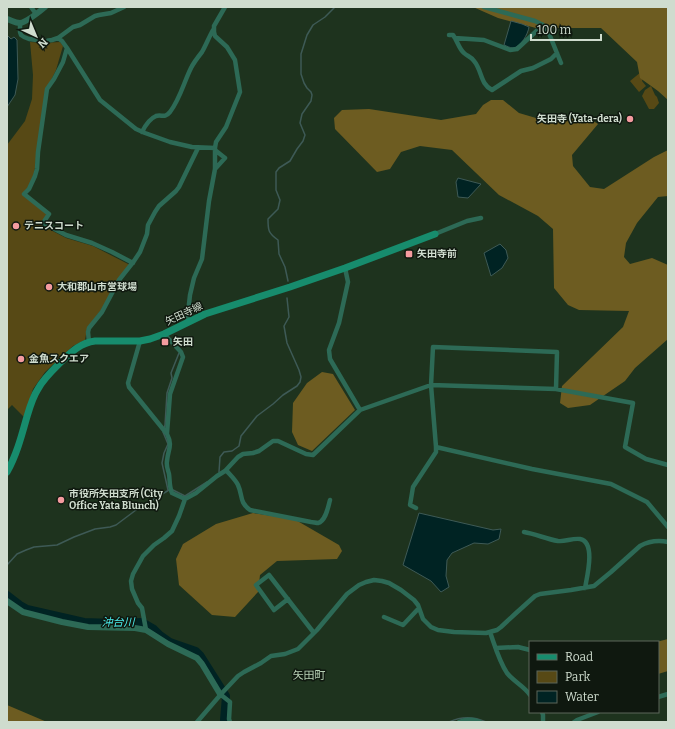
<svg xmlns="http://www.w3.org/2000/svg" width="675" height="729" font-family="Bitter,'Noto Sans JP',serif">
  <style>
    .green { fill: #574915 }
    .forest { fill: #6d5c21 }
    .water { fill: #002323; stroke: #3e5a56 }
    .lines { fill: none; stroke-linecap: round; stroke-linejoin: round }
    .stream { stroke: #3e5a56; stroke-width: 1.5 }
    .river { stroke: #002323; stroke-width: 8 }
    .minor { stroke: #2d6a56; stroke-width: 4.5 }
    .tertiary { stroke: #2d6a56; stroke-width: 6 }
    .secondary { stroke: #178c6d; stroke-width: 7 }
    .poi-dot { fill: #f49b9f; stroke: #0f180f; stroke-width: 1.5 }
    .labels { text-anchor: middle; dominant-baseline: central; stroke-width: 3; stroke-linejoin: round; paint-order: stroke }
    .poi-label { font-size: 10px; font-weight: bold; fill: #cfdcce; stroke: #0f180f; text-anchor: start }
    .street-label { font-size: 10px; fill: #cfdcce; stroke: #0f180f }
    .water-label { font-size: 11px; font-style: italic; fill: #4aebeb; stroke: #0f180f }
    .neighbourhood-label { font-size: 11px; fill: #b6cfb4; stroke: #0f180f }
  </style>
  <rect width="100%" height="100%" fill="#1e331e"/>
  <path class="green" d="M30,42L43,43L60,42L63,46L56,70L45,93L34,175L24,196L47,214L41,225L66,238L93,246L130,265L101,310L87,329L85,340L73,346L45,372L33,389L24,417L12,405L7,410V145L25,121L32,99L33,75Z
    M641,72L644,75L642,81L646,86L639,92L630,81Z
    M651,86L655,95L657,97L659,103L654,109H649L642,96L645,90Z"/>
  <path class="forest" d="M473,7H668V100L658,91L640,78L637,62L601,28H536L498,18Z
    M491,100H503L519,113L536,118L590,119L598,124L572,155L573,166L590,187L604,189L654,157L668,150V196L658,197L637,223L626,243L624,257L630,264L652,258L668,265V339L635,368L625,381L590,405L568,408L560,403L562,386L623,327L629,311L579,310L568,305L554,288L553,229L538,216L499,195L452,150L420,146L401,152L390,169L377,172L335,129L334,118L342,110L369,109L441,120L476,114L483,105Z
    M322,372L333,374L355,410L312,451L298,445L292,432L293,403L307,383Z
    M253,513L294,519L339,545L342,551L337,559L277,561L260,575L258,592L235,617L212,615L179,585L176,559L183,544L216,524Z
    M668,639V671L658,674V642H656Z
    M7,705L47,722H7Z"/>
  <path class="water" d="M511,21L522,24L529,27C528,34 521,47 513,48C510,48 507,46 504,45Z
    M7,35L11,39L14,37L17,40L18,79L15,95L7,107Z
    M458,178L481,184L468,198L458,197L456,182Z
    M500,244L506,250L508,258L502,268L491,276L484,253Z
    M419,513L493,530L501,529L499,539L488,544L474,543L452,553L447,560L446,576L449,587L441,592L431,581L403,565Z"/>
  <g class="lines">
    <path class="stream" d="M288,281L285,267L279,254L278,240C268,233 268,230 268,219L278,209L280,200L276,190V172L279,168L290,161L297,149L303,141L305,135L300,123L302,114L311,101L312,95L311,92L307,88L304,83L301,74V54L307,35L313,25L325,17L335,7
      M164,429L165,425L167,393L172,378L171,373L179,353
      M163,432L168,444L164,453L162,463L168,490
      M219,472L220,457L224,452L232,451L239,446L241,436L257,416L273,404L283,395L297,386L300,382L301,377L299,370L287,343L284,326L289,317L287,298
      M173,490L185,496L207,482
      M7,565L17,554L26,550L34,547L57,545L74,537L95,529L110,527L116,525L136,510L169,490
      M449,722C462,716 473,716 486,722"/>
    <path class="river" d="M7,595L20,605L27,609L84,622L113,623L142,622L154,629L160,635L170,642L196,651L200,655L226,696L224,720L225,722"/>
    <path class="minor" d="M31,7L36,14
      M484,7L535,21L543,25L548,31L561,63
      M20,23V32L21,35L24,37L29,39L45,41L52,40L58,38L73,27L80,25L95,16L99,15L111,13L124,7
      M449,35H453C457,40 459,49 464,53C467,56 472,57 474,61C482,70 480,84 492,90L521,71L533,68L551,59L557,53
      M58,38L62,41L67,48L100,100L136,129L145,133L170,142L192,147L215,148
      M455,38L484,40L510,50L517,49L543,25
      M67,48L63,62L54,79L47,89L38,152L37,169L35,176L29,189L24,194L49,214L43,223L66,235L92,243L112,252L133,263
      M142,132C145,126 149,119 156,116C162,114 164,119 170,112C180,99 184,82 191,68C194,62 198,57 202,52C206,45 209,37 213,30
      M215,169L225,158L215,150
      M435,234L467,221L481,218
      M345,268L348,282L339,323L329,350L330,359L360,410L431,385L556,389L633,403L625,447L646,459L668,465
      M187,322L190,295L194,278L202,259L209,201L215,169V148L216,142L226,127L240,92L235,60L227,47L215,36L214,32V26L225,7
      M164,334L181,352L183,357L170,394L167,433
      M140,341L128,383L129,387L167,434C173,446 168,449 167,461C166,466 168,470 169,474C170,480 169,486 172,493L185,499
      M89,342L88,332L89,328L102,312L119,280L134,261L140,252L147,234L148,225L155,212L159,206L176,191L179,187L198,148
      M436,447L532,469L611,484L647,502L668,527
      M226,470C230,475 235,479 238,485C243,496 239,502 250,510L311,522C313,522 316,523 318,523C326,521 328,507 330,500
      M416,508L410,505L413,487L436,452V447L431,385L433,347L557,352L556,389
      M524,532C536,534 546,539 558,541C565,542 572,538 580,539C596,542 587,577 585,588
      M288,599L274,610L256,585L269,575L314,633
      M384,617L403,625L419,608
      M146,630L142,608L138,603L132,589L131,581L133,574L143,556L154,545L164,538L172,531L179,516L185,499L196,493L217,476L225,471L238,457L243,454L253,453L259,451L273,441H278L306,454L313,455L360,410
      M490,632C495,646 499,661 507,673C514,682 524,686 530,695
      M496,648L518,647L530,650
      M220,694L230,702L229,719L230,722
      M658,697L668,694
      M542,712L543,715V722
      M197,722L222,693L238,676L244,672L261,663L271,656L285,654L298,649L317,630L347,594L359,585L366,582L374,580L382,581L389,583L401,590L414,600L418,605L423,619L431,627L438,630L454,632L486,633L497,630L501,627L515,614L535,596L540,594L571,590L594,586L611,572L640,546C649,541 658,540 668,542
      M459,722C466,719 473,719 480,722
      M574,722L577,720L598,712"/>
    <path class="tertiary" d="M7,19C11,20 15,23 20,23C27,22 39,12 45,7
      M7,601L23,612L62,622L88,627L135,628L146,630L168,644L197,658L202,664L220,694"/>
    <path class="secondary" d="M7,472C16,456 21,438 26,420C29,410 32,398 38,389C44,378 53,370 62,361C72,351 81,343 95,341H140L150,339L164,334L205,314L290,287L345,268L435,234"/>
  </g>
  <g class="poi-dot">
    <circle cx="630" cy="119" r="4"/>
    <circle cx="16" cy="226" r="4"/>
    <rect x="405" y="250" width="8" height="8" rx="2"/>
    <circle cx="49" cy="287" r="4"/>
    <rect x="161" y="338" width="8" height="8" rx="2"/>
    <circle cx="21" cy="359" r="4"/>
    <circle cx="61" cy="500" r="4"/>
  </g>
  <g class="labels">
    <g class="poi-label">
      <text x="622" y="119" text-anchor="end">矢田寺 (Yata-dera)</text>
      <text x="24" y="226">テニスコート</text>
      <text x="417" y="254">矢田寺前</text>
      <text x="57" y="287">大和郡山市営球場</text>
      <text x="173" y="342">矢田</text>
      <text x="29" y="359">金魚スクエア</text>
      <text x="69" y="494">市役所矢田支所 (City<tspan x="69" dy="12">Office Yata Blunch)</tspan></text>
    </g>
    <g class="street-label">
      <text transform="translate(184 314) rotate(-25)">矢田寺線</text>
    </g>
    <g class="water-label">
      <text x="118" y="622">沖台川</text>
    </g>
    <g class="neighbourhood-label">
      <text x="309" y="675">矢田町</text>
    </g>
  </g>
  <rect width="675" height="729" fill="none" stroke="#cfdcce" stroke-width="16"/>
  <rect x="529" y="641" width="130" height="72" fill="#0f180f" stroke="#5c665b"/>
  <rect x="537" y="654" width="20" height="6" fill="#178c6d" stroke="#5c665b"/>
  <text x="565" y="661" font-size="12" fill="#cfdcce">Road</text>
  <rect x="537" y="671" width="20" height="12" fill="#574915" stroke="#5c665b"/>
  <text x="565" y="681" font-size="12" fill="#cfdcce">Park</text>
  <rect x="537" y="691" width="20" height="12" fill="#002323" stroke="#5c665b"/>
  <text x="565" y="701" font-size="12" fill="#cfdcce">Water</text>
  <g transform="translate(36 36) rotate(136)" stroke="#0f180f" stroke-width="3" paint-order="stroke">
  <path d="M0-3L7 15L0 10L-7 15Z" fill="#cfdcce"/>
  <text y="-6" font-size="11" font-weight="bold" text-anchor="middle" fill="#cfdcce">N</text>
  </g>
  <path d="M531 34v6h70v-6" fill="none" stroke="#cfdcce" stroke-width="2"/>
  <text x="537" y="34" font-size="12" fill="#cfdcce" stroke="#0f180f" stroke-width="3" paint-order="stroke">100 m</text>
</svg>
